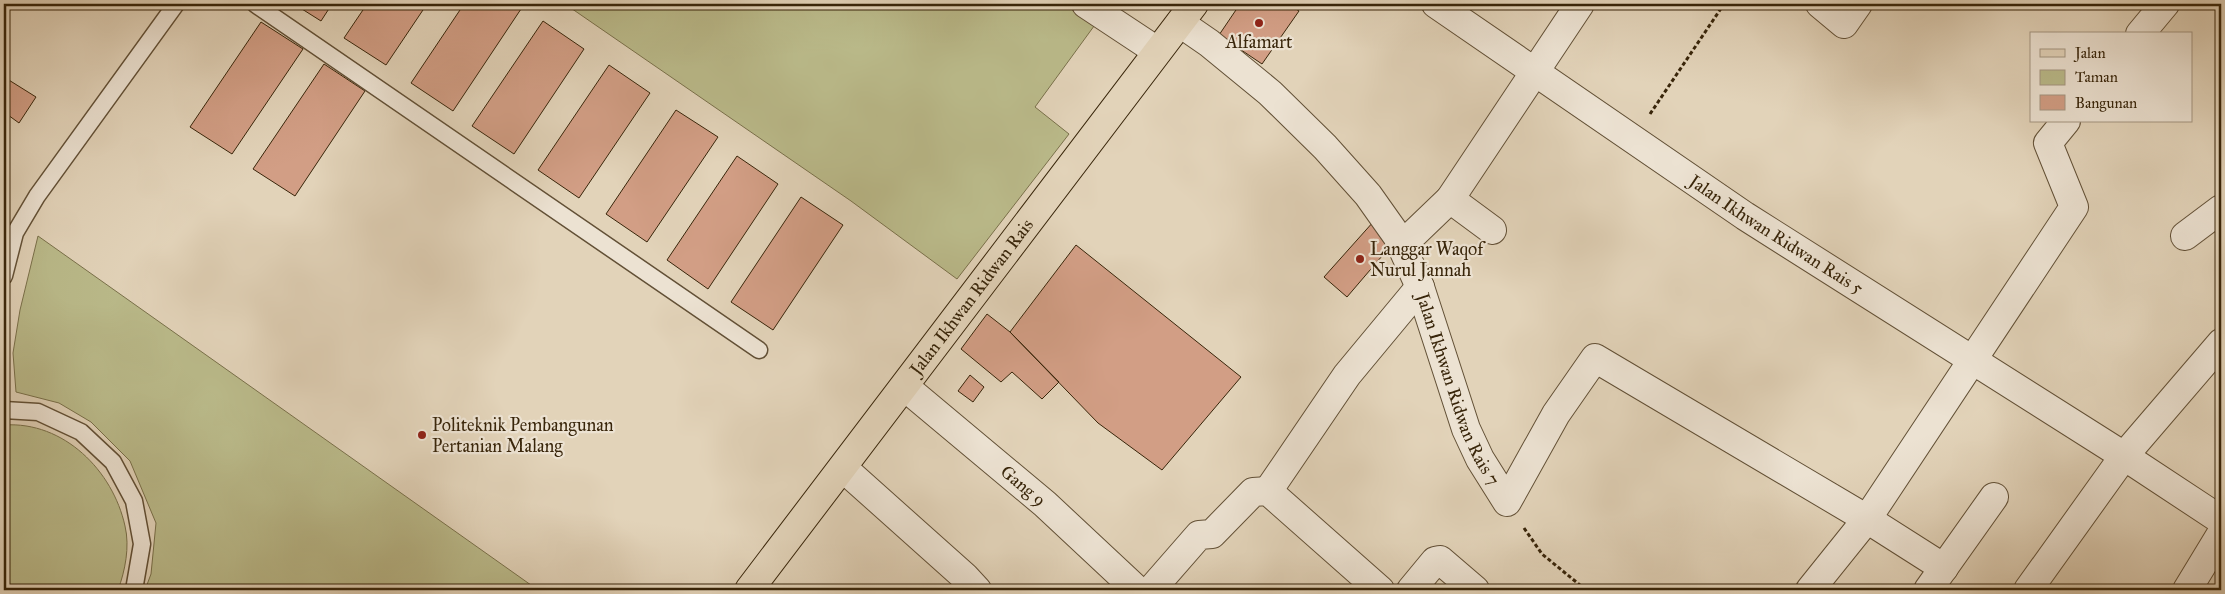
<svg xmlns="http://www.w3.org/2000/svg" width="2225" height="594" font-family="'IM FELL Great Primer',serif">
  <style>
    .green { fill: #baba8a; stroke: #79704a }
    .building { fill: #d29e85; stroke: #38250a }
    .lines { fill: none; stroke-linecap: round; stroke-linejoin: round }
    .lane-casing { stroke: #625036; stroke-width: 19 }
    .street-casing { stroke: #625036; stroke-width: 30 }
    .primary-casing { stroke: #38250a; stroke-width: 30 }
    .path { stroke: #38250a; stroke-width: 3; stroke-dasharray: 4 2.5; stroke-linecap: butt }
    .lane { stroke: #ece2d2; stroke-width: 16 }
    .street { stroke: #ece2d2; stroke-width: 28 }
    .primary { stroke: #e2d3b9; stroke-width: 28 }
    .poi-dot { fill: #8f2418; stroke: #ece2d2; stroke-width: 2 }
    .labels { text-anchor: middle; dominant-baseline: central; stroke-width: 4.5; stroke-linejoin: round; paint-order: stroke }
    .poi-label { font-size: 18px; fill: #38250a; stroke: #ece2d2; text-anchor: start }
    .street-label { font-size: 18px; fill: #38250a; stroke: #ece2d2 }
  </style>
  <rect width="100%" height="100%" fill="#e2d3b9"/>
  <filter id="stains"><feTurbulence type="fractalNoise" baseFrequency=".004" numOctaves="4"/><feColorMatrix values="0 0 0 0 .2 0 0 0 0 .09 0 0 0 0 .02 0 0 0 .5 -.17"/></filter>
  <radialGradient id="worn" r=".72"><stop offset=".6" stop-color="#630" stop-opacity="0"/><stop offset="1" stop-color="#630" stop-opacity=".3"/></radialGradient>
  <path class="green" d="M565,4H1069L1097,22L1035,107L1069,134L957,279L851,201Z
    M38,236L538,590H145L151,574L156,523L130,461L91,422L59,403L16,392L13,353L20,310Z
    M4,425C64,421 113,471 125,526C130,547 125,571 118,590H4Z"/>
  <path class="building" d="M294,4H332L321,21Z
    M367,4H427L386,65L344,38Z
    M464,4L523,6L453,111L411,83Z
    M1240,4H1288L1299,11L1262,64L1219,35Z
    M543,21L584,49L514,154L472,126Z
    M261,22L303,49L232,154L190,127Z
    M324,64L365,91L295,196L253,169Z
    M609,65L650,93L579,198L538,170Z
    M4,77L36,97L19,123L8,115L4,121Z
    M676,110L718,137L647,242L606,214Z
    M4,135L9,138L4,145Z
    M737,156L778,184L708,289L667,260Z
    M801,197L843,225L773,330L731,302Z
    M1374,221L1394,242L1347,297L1324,277Z
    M1076,245L1241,377L1162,470L1098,423L1010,332Z
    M987,314L1010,332L1059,382L1042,399L1012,372L1001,382L961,349Z
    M970,375L984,387L973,402L958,391Z"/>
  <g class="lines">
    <defs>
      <path id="lane" d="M255,4L759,350
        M4,276L15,233L37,196L176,4
        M4,410L38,412L81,432L113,462L134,501L142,544L134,590"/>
      <g id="street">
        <path d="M1086,4L1157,51"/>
        <path id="s1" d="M1436,4L1745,216L2124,456L2221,520"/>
        <path d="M1820,4L1844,24L1858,4"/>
        <path id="s2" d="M1180,23L1209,43L1270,93L1325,147L1368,195L1397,236L1420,287L1466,429L1480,459L1507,502L1556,414L1595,358L1867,519L1944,568"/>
        <path d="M2140,34L2165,4"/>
        <path d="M1450,199L1492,230"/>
        <path d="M2185,236L2221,209"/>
        <path d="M1401,246L1450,199L1580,4"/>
        <path id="s3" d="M905,387L1045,504L1137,590"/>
        <path d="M843,468L965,577L977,590"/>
        <path d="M1268,491L1347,375L1420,287"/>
        <path d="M1151,590L1199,535L1212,534L1253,492L1268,491L1380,590"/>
        <path d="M1411,590L1435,561L1440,560L1475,590"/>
        <path d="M1810,590L1867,519L2074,207L2048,143L2066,121"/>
        <path d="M1928,590L1994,497"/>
        <path d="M2028,590L2124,456L2221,343"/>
        <path d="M2187,590L2221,534"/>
      </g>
      <g id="primary">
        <path id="s4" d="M749,590L1194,4"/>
      </g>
    </defs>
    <use href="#lane" class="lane-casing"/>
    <use href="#street" class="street-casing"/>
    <use href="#primary" class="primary-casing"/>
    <path class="path" d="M1650,114L1724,4
      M1524,528L1542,554L1586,590"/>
    <use href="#lane" class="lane"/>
    <use href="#street" class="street"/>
    <use href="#primary" class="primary"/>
  </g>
  <g class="poi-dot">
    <circle cx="1259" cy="23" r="5"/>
    <circle cx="1360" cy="259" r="5"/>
    <circle cx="422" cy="435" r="5"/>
  </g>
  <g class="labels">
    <g class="poi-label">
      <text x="1259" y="42" text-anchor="middle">Alfamart</text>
      <text x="1370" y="249">Langgar Waqof<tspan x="1370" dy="21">Nurul Jannah</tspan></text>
      <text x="432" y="425">Politeknik Pembangunan<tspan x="432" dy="21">Pertanian Malang</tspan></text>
    </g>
    <g class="street-label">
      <text stroke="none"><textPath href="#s1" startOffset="411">Jalan Ikhwan Ridwan Rais 5</textPath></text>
      <text stroke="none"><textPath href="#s4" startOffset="368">Jalan Ikhwan Ridwan Rais</textPath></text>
      <text stroke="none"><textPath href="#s2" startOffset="471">Jalan Ikhwan Ridwan Rais 7</textPath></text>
      <text stroke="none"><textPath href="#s3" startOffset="154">Gang 9</textPath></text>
    </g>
  </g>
  <rect width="2225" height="594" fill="none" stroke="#e2d3b9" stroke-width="20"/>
  <rect x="5" y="5" width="2215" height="584" fill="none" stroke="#38250a" stroke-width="2.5"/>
  <rect x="10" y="10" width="2205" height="574" fill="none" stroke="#38250a"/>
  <rect x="2030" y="32" width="162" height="90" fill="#ece2d2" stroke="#a49682"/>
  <rect x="2040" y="49" width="25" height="8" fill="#e2d3b9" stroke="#a49682"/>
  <text x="2075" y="58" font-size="15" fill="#38250a">Jalan</text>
  <rect x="2040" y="70" width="25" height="15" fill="#baba8a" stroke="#a49682"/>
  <text x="2075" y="82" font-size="15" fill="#38250a">Taman</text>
  <rect x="2040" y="95" width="25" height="15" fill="#d29e85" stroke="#a49682"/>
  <text x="2075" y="108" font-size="15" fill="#38250a">Bangunan</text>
  <rect width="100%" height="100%" filter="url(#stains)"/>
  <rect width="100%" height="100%" fill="url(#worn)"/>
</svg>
